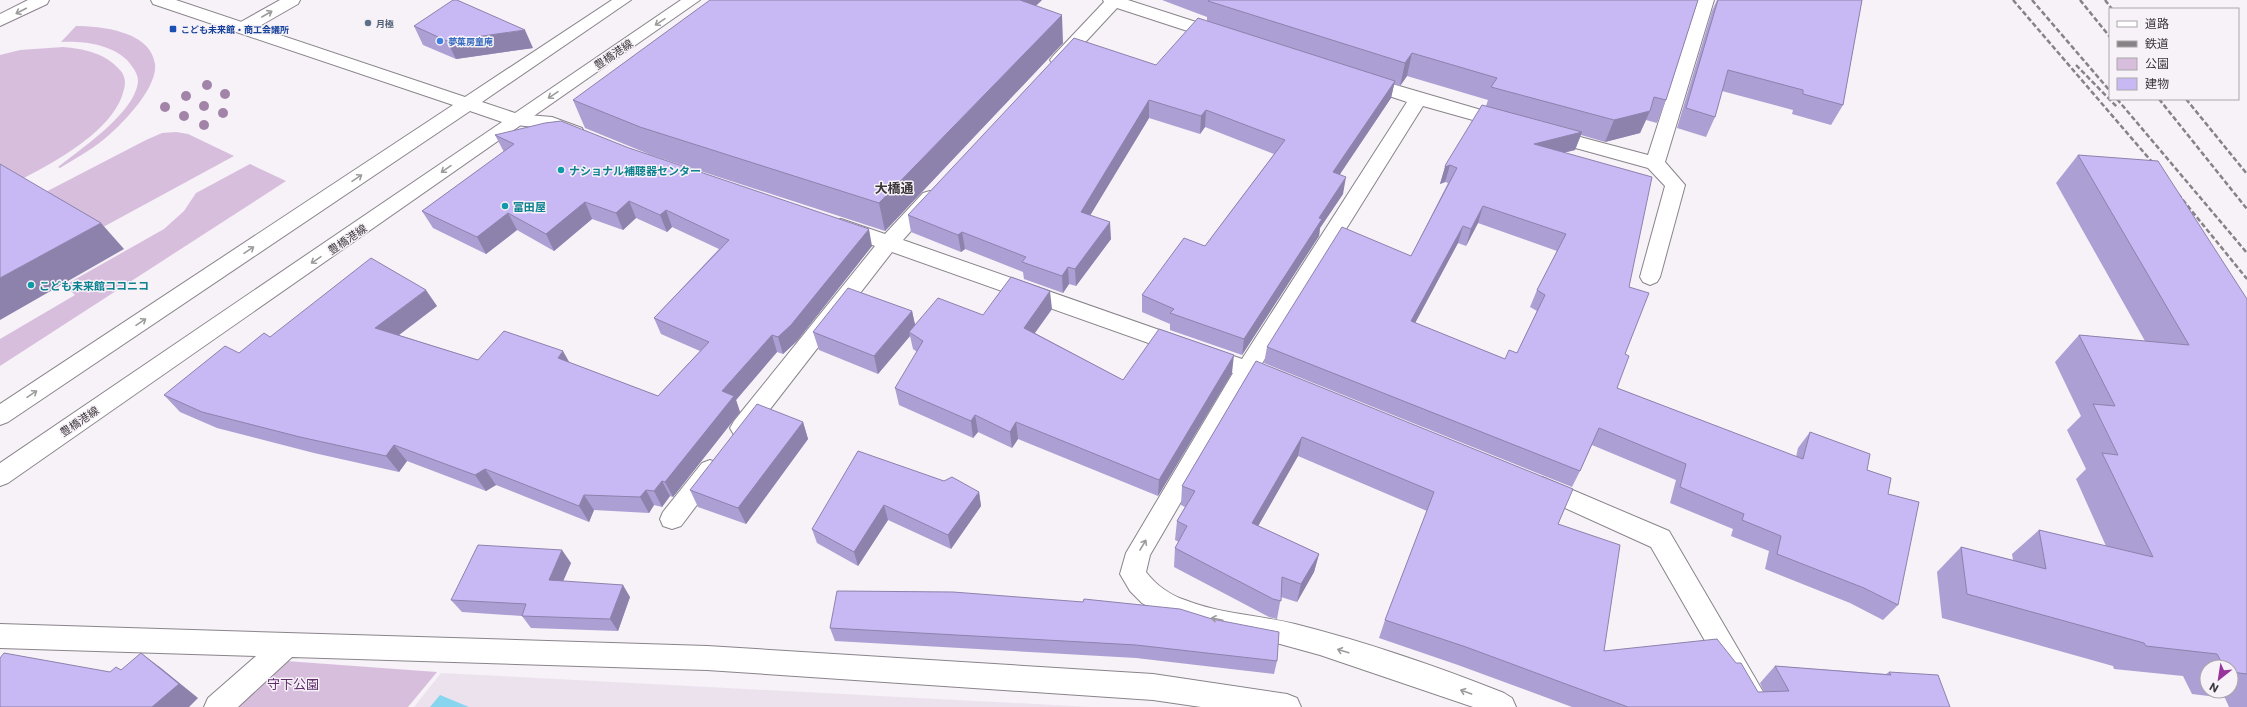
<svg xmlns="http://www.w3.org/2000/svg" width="2247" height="707" font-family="Commissioner,'Noto Sans JP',sans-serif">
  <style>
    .built { fill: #ebe2ed }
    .green { fill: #d8bedd }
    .water { fill: #87d5ef }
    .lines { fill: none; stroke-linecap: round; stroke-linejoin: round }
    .street-casing { stroke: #89848a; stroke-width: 2 }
    .secondary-casing { stroke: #89848a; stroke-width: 2 }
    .street { fill: #fff; fill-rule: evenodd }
    .secondary { fill: #fff; fill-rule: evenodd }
    .rail { stroke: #868286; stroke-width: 2.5; stroke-dasharray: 5 2.5; stroke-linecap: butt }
    .tree { fill: #a384a9 }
    .wall { fill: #ac9fd3; fill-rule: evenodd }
    .shaded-wall { fill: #8c82ac }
    .building { fill: #c8b9f5; stroke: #8c82ac; fill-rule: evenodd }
    .oneway { stroke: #9c9b9c }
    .service-dot { fill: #5c6f8a; stroke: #f7f1f8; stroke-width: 1.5 }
    .transit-dot { fill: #1a4fb4; stroke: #f7f1f8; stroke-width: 1.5 }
    .shop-dot { fill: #3f7fe0; stroke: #f7f1f8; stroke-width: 1.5 }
    .culture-dot { fill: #0f9aa8; stroke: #f7f1f8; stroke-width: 1.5 }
    .labels { text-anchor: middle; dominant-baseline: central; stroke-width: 3; stroke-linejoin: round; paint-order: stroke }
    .far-service-label { font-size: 9px; font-weight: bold; fill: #4e5e75; stroke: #f7f1f8; text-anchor: start }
    .far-transit-label { font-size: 9px; font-weight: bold; fill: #164399; stroke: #f7f1f8; text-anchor: start }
    .far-shop-label { font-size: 9px; font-weight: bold; fill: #366cbe; stroke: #f7f1f8; text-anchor: start }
    .street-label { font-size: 11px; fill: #3a373a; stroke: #f7f1f8 }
    .culture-label { font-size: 11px; font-weight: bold; fill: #0d838f; stroke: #f7f1f8; text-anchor: start }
    .quarter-label { font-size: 13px; font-weight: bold; fill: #3a373a; stroke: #f7f1f8 }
    .near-park-label { font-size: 13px; fill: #5f2b69; stroke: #f7f1f8 }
  </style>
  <rect width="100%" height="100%" fill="#f7f1f8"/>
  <path class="built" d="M441,673L1091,707H414Z"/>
  <path class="green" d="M76,26C100,26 151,31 155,64C158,88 121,126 103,140C90,151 74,159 60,168L58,167C81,149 136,112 138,81C138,73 132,66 127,60C110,44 83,41 61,42Z
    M63,47C85,49 105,53 120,70C125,75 126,83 124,89C114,136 38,170 0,191V55L20,50Z
    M176,132L188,134L234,156L94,232L36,197L146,140L162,133Z
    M250,164L286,181L0,366V339L75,295L65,285L164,229L184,211L196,193Z
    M286,661L437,672L408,707H234Z"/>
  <path class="water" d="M440,695L469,707H430Z"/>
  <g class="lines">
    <defs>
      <path id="street" d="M28,0H49L47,4L0,26V14Z
        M280,0H300L298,4L249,32H237L234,28L237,24Z
        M1103,0H1128L1224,31L1227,35L1224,39H1212L1117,8L1065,64L1059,65L1053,64L1050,60L1053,56L1104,2Z
        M1698,0H1714L1665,162L1685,185L1660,277L1657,282L1650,285L1643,282L1640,277L1665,186L1648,168L1543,139L1541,135L1543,131L1550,129L1648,155Z
        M1365,76L1512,119L1514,123L1512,127L1505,129L1423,106L1261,365L1286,374L1289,380L1286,386L1278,389L1252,380L1150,555L1146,572C1156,585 1170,595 1185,600C1220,614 1259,615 1295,624C1366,642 1436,666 1504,693L1512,698L1516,707H1473L1320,655L1280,644L1211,631L1179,622L1157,612L1142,603L1130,591L1120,574L1126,553L1233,373L892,252L750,435L742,437L734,435L730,428L734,421L875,246L834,231L831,226L834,221L841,219L885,234L923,193L930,191L937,193L940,198L903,240L1242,359L1407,102L1359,86L1356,82L1359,78Z
        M516,114L552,117L582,128L584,132L582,136L575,138L549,129L509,124L507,120L509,116Z
        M710,460L718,463L722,470L718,477L681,526L672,529L663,526L660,519L663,512L702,463Z
        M1542,477L1669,531L1772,707H1743L1651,547L1534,494L1530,487L1534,480Z
        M0,624L707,646L1153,674L1287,694L1297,698L1301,707H1201L1153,700L707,670L292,657L238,707H204L208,698L256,656L0,648Z"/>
      <path id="secondary" d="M151,0H176L465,97L612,0H631L482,102L515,113L681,0H700L8,483L0,486V463L502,122L470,111L8,422L0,425V404L453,105L153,4Z"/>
    </defs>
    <use href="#street" class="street-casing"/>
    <use href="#secondary" class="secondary-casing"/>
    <use href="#street" class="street"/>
    <use href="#secondary" class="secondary"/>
    <path class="rail" d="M2013,0L2158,169
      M2032,0L2110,91
      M2080,0L2110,37
      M2105,0L2112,9
      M2076,65L2118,108
      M2117,99L2247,253
      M2159,99L2247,209
      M2186,99L2247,174
      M2178,194L2247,279"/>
  </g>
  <g class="tree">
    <circle cx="207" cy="85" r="5"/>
    <circle cx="225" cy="94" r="5"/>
    <circle cx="186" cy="96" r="5"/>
    <circle cx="204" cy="106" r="5"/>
    <circle cx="165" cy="107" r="5"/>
    <circle cx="223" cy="113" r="5"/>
    <circle cx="184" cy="116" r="5"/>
    <circle cx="204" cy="125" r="5"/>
  </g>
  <path class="wall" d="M1042,0L1036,6L1063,43L885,231L651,155L585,128L573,100Z
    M1162,0H1698L1666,100L1657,123L1646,120L1640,133L1605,142L1581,135L1575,150L1563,153L1629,287L1625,354L1617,388L1796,457L1798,448L1810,432L1867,470L1888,494L1898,605L1883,620L1850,603L1765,569L1769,551L1731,536L1733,529L1670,503L1676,480L1592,445L1580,471L1572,487L1264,363L1267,347L1411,256L1448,183L1445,182L1440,184L1445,167L1486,106L1488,100L1407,76L1400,86L1394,84L1391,98L1340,174L1343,194L1320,228L1319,236L1242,355L1170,330V324L1142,312V295L1205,246L1274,154L1205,127L1200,134L1149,118L1090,215L1111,239L1076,286L1069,284L1063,293L1024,279L1023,272L965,249L961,252L911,232L908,215L1156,65L1207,21V17ZM1478,223L1557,251L1537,290L1530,307L1537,311L1517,353L1505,359L1415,323L1458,243L1466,246Z
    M1717,0H1862L1843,105L1831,125L1792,114L1793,110L1722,91L1715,117L1706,137L1677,128L1712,11Z
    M414,26L533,48L456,59L423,45Z
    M495,135L872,246L797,341L783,354L777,352L736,400L740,412L673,497L670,496L662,507L654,505L649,513L594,510L589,522L496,485L486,491L407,461L399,472L314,453L217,428L180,412L164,395L239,353L270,337L437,306L399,335L478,360L570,363L658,396L700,351L661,334L654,318L719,249L672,227L667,232L636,218L623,230L592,219L554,251L517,230L486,254L433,228L422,211L504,152Z
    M2078,155L2247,299V707H2229L2225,698L2192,694L2183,676L2114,669L2113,666L1942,618L1937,572L1961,547L2013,560L2012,554L2039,530L2106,546L2076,479L2086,469L2067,430L2081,416L2055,362L2079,335L2145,341L2056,183ZM2207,667H2231V691H2207Z
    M1052,309L1035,333L1123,380L1232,373L1158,496L1018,439L1012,448L978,432L973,438L899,405L895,388L917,352L913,349L910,336L878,374L819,350L813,332L912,311L915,325L983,315Z
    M1256,361L1558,524L1604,651L1758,692H1764L1760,683L1775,666L1886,674L1889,672L1950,707H1572L1458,665L1379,638L1385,620L1427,511L1298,456L1258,526L1319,554L1314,572L1297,602L1281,597L1277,619L1269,617L1174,567L1175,548L1179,542L1175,540L1177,521L1185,507L1181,505L1182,486Z
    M803,422L808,439L746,524L698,507L690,490Z
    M944,481L979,492L981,506L951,549L888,520L858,566L817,543L812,529Z
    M571,563L563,581L630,597L618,631L531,628L522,616L462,612L451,600Z
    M953,592L1277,661L1274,674L1136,658L835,641L830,628Z"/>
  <path class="shaded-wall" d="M1012,0H1042L1014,25Z
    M1062,15L1063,43L885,231L879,203Z
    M525,30L533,48L456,59L447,41Z
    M1412,53L1407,76L1400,86L1405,63Z
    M1395,81L1391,98L1330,189L1333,172Z
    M1149,100V118L1082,229L1081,212Z
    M1206,110L1205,127L1200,134L1201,116Z
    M1650,111L1640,133L1605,142L1614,120Z
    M1582,132L1575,150L1528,161L1534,144Z
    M1450,165L1445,182L1440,184L1445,167Z
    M1346,177L1343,194L1320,228L1319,236L1242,355L1244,339L1319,218Z
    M629,201L636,218L623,230L616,213Z
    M585,202L592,219L554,251L546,234Z
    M1483,206L1478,223L1466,246L1471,229Z
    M666,210L672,227L667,232L660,215Z
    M508,213L517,230L486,254L477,237Z
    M1110,222L1111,239L1076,286L1075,269Z
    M101,223L124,249L0,320V278Z
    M1463,226L1458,243L1407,338L1411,321Z
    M869,229L872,246L797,341L783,354L778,337Z
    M962,232L965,249L961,252L958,235Z
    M1068,267L1069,284L1063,293L1062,276Z
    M426,290L437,306L387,344L375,328Z
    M1050,291L1052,309L1026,345L1024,328Z
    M912,311L916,329L909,332L910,336L878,374L874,356Z
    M772,335L777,352L736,400L740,412L673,497L665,482L722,391Z
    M563,351L572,367L558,358Z
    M1234,355L1232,373L1158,496L1159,480Z
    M975,415L978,432L973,438L971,421Z
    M803,422L808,439L746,524L738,508Z
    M1016,422L1018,439L1012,448L1010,432Z
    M1302,437L1298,456L1249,542L1252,523Z
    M394,445L407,461L399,472L386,456Z
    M485,469L496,485L486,491L475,475Z
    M662,481L670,496L662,507L654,491Z
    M646,490L654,505L649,513L640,497Z
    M979,492L981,506L951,549L948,535Z
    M584,495L594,510L589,522L579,506Z
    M884,505L888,520L858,566L854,552Z
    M562,550L571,563L558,593L549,580Z
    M1319,554L1314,572L1297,602L1301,584Z
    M623,585L630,597L618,631L610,619Z
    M141,653L161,668L198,698L189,707H152Z"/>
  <path class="building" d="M453,0H457L525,30L447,41L414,26Z
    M710,0H1020L1062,15L879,203L640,127L573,100Z
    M1209,0H1698L1666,100L1654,97L1650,111L1614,120L1491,87L1497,78L1412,53L1405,63L1208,1Z
    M1718,0H1862L1843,105L1803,94V90L1728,70L1715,117L1686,108Z
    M1198,18L1395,81L1333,172L1346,177L1319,218L1322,219L1244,339L1170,313L1174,309L1142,295L1184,238L1205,246L1285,140L1206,110L1201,116L1149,100L1081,212L1110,222L1075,269L1068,267L1062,276L1022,262L1026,257L962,232L958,235L908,215L1074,38L1156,65Z
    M1482,105L1582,132L1534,144L1652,177L1629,287L1649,293L1625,354L1629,356L1617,388L1803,459L1810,432L1870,454L1867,470L1891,478L1888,494L1919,502L1898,605L1864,588L1777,554L1781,536L1742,520L1744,514L1680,487L1686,464L1599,428L1580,471L1267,347L1342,227L1411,256L1457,168L1450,165L1445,167L1446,164ZM1483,206L1566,234L1537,290L1545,295L1517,353L1509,350L1505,359L1411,321L1463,226L1471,229Z
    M561,121L629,148L869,229L791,325L778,337L772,335L722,391L734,396L665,482L662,481L654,491L646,490L640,497L584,495L579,506L485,469L475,475L394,445L386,456L300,437L202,412L164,395L225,346L239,353L264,333L270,337L371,258L426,290L375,328L478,360L504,331L563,351L558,358L658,396L709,342L654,318L729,240L666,210L660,215L629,201L616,213L585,202L546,234L508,213L477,237L422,211L514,144L495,135L545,123Z
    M2078,155L2158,161L2247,299V674L2231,672V667H2224L2217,654L2146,646L2144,643L1967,594L1961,547L2046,569L2039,530L2153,557L2102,453L2118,455L2093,404L2115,406L2079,335L2189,345Z
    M0,164L101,223L0,278Z
    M1011,277L1050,291L1024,328L1123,380L1159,329L1234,355L1159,480L1016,422L1010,432L975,415L971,421L895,388L923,341L909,332L938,298L983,315Z
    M848,288L912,311L874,356L813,332Z
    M1256,361L1573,489L1558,524L1620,545L1604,651L1717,639L1736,663H1741L1758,692L1789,691L1775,666L1891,675L1889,672L1938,675L1950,707H1628L1466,647L1385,620L1434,492L1302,437L1252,523L1319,554L1301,584L1282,577L1281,601L1273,599L1175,548L1187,526L1177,521L1195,491L1182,486Z
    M757,404L803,422L738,508L690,490Z
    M858,451L944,481L952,477L979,492L948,535L884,505L854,552L812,529Z
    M478,545L562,550L549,580L623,585L610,619L522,616L526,604L451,600Z
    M837,591L953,592L1083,602L1084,599L1180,609L1212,619L1279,632L1277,661L1136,645L830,628Z
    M4,653L110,672L116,667L121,670L141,653L179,684L152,707H0V658Z"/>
  <defs><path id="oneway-shaft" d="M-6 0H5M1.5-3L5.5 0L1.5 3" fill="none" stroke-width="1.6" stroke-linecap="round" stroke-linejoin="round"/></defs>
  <g class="oneway">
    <use href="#oneway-shaft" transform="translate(21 11) rotate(153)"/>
    <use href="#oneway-shaft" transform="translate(267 14) rotate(-30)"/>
    <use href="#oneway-shaft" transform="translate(660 22) rotate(146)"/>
    <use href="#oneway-shaft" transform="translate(553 95) rotate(146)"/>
    <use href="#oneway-shaft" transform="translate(446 169) rotate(145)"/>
    <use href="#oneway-shaft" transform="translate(357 178) rotate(-34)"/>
    <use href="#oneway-shaft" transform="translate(249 250) rotate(-34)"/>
    <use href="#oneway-shaft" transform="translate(316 260) rotate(146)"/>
    <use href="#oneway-shaft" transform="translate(141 322) rotate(-34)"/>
    <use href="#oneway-shaft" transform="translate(32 394) rotate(-34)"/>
    <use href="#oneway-shaft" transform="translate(1143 545) rotate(-59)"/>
    <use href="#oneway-shaft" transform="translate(1217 619) rotate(-168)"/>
    <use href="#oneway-shaft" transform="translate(1343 651) rotate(-163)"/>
    <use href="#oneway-shaft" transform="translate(1466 692) rotate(-160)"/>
  </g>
  <circle class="service-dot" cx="368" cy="23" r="4"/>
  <rect class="transit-dot" x="169" y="25" width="8" height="8" rx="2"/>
  <circle class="shop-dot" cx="440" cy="41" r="4"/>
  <g class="culture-dot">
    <circle cx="561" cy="170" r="4"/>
    <circle cx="505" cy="206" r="4"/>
    <circle cx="31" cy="285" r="4"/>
  </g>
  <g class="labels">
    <g class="far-service-label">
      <text x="376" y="23">月極</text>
    </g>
    <g class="far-transit-label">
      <text x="181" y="29">こども未来館・商工会議所</text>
    </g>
    <g class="far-shop-label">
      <text x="448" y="41">夢菓房童庵</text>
    </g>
    <g class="street-label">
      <text transform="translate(613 54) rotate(-34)">豊橋港線</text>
      <text transform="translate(347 239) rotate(-34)">豊橋港線</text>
      <text transform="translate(79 421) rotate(-34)">豊橋港線</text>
    </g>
    <g class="culture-label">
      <text x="569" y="170">ナショナル補聴器センター</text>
      <text x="513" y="206">富田屋</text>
      <text x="39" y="285">こども未来館ココニコ</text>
    </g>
    <g class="quarter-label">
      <text x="894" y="188">大橋通</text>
    </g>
    <g class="near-park-label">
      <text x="293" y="684">守下公園</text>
    </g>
  </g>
  <rect x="2109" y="8" width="130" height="92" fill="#f7f1f8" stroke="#aba7ac"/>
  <rect x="2117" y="21" width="20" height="6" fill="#ffffff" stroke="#aba7ac"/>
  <text x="2145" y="28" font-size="12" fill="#3a373a">道路</text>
  <rect x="2117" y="41" width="20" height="6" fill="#868286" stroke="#aba7ac"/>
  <text x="2145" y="48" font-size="12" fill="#3a373a">鉄道</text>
  <rect x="2117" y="58" width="20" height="12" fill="#d8bedd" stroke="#aba7ac"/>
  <text x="2145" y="68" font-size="12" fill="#3a373a">公園</text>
  <rect x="2117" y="78" width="20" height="12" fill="#c8b9f5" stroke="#aba7ac"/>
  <text x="2145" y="88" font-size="12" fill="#3a373a">建物</text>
  <g transform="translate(2219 679) rotate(210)"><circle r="19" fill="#f7f1f8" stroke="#aba7ac"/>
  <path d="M0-3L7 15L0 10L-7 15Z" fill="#97359b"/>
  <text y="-6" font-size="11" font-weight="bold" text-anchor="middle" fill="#3a373a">N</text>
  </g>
</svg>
